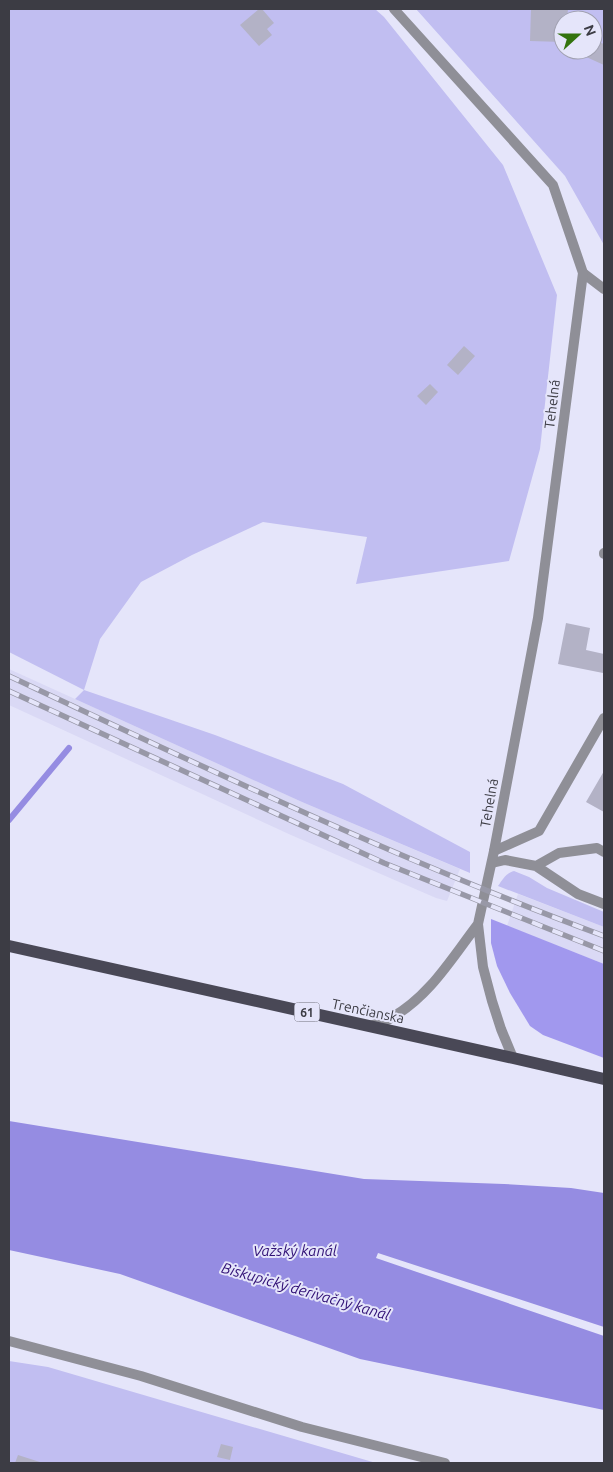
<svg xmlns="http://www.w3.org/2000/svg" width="613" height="1472" font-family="Ubuntu,sans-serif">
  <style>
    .built { fill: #dad9f5 }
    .green { fill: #c1bef1; fill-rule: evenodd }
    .forest { fill: #a198ee }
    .water { fill: #958ce2 }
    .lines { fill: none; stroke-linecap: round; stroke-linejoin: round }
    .stream { stroke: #958ce2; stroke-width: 6 }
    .building { fill: #b3b2c6 }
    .lane { stroke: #8f8f97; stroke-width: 10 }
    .street { stroke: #8f8f97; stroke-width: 10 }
    .primary { stroke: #494856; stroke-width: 12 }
    .rail-casing { stroke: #9898a7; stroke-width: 5.5 }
    .rail { stroke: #e5e5fa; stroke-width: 4; stroke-dasharray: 11; stroke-linecap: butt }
    .labels { text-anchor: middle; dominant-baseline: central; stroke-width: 4; stroke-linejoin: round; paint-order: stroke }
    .shield { fill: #e5e5fa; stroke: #6f6f7b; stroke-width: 1 }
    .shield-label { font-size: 12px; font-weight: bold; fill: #3c3c44 }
    .street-label { font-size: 14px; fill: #3c3c44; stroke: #e5e5fa }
    .water-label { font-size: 15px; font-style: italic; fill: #301075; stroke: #e5e5fa }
  </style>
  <rect width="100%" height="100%" fill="#e5e5fa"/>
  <path class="built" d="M9,669L302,802L460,869L447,901L436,898L291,835L9,705Z
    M518,894L604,927V964L507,926Z"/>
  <path class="green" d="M9,9H375L384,17L503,165L557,295L540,449L509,561L356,584L367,537L263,522L192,555L141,582L100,639L84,690L215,735L343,784L470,852V873L302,802L75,699L84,690L9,652Z
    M416,9H604V245L565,176ZM563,20H593V50H563Z
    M514,871L529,877L547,888L604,912V927L498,886C503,879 506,873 514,871Z
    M9,1361L48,1367L376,1463H9Z"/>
  <path class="forest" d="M491,919L604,964V1058L543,1035L530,1026L510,993L497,966L491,943Z"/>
  <path class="water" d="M9,1121L364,1179L504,1184L571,1188L604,1193V1327L378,1253L376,1258L604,1336V1410L360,1359L120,1274L9,1250Z"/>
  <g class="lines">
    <path class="stream" d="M9,820L69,748"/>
  </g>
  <path class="building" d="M259,9H262L274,23L267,29L272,35L259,46L240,25Z
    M531,9H568L567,20H563V42L530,41Z
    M593,40L604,44V65L584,56L586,50H593Z
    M464,346L475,356L458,375L447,365Z
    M430,384L438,392L426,405L417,396Z
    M566,623L590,628L586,650L604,654L603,673L558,664Z
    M604,771V812L586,802Z
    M221,1444L233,1447L230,1460L217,1457Z
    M18,1455L43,1463H15Z"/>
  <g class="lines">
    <path class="lane" d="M583,273L604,289
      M604,553V554
      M494,851L539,831L604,718
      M492,863L505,860L536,866L578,894L604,904
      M536,866L559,853L597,848L604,852
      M9,1341L141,1376L302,1427L445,1463"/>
    <path class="street" d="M394,9L553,185L583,273L538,618L494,851L478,924L483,967L492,1001L501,1029L513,1058
      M369,1026C376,1024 385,1022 391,1018C429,997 452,958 478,924"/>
    <path class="primary" d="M9,946L513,1058L604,1079"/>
    <defs>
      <path id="rail" d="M9,676C205,768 401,861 604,936
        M9,691L384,863L604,951"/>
    </defs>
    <use href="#rail" class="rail-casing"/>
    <use href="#rail" class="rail"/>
  </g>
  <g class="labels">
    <rect class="shield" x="294.5" y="1002.5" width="25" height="19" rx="4"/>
    <g class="shield-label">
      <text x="307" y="1012">61</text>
    </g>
    <g class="street-label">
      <text transform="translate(552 404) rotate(-83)">Tehelná</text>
      <text transform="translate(489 803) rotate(-80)">Tehelná</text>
      <text transform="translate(368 1011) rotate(12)">Trenčianska</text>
    </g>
    <g class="water-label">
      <text x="295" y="1250">Važský kanál</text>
      <text transform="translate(306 1291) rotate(16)">Biskupický derivačný kanál</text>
    </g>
  </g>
  <rect width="613" height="1472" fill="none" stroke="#3c3c44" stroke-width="20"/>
  <g transform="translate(578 35) rotate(69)"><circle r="24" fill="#e5e5fa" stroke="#a1a1b1"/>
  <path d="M0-4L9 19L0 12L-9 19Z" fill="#33730e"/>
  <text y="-8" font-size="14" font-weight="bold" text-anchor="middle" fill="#3c3c44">N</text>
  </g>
</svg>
